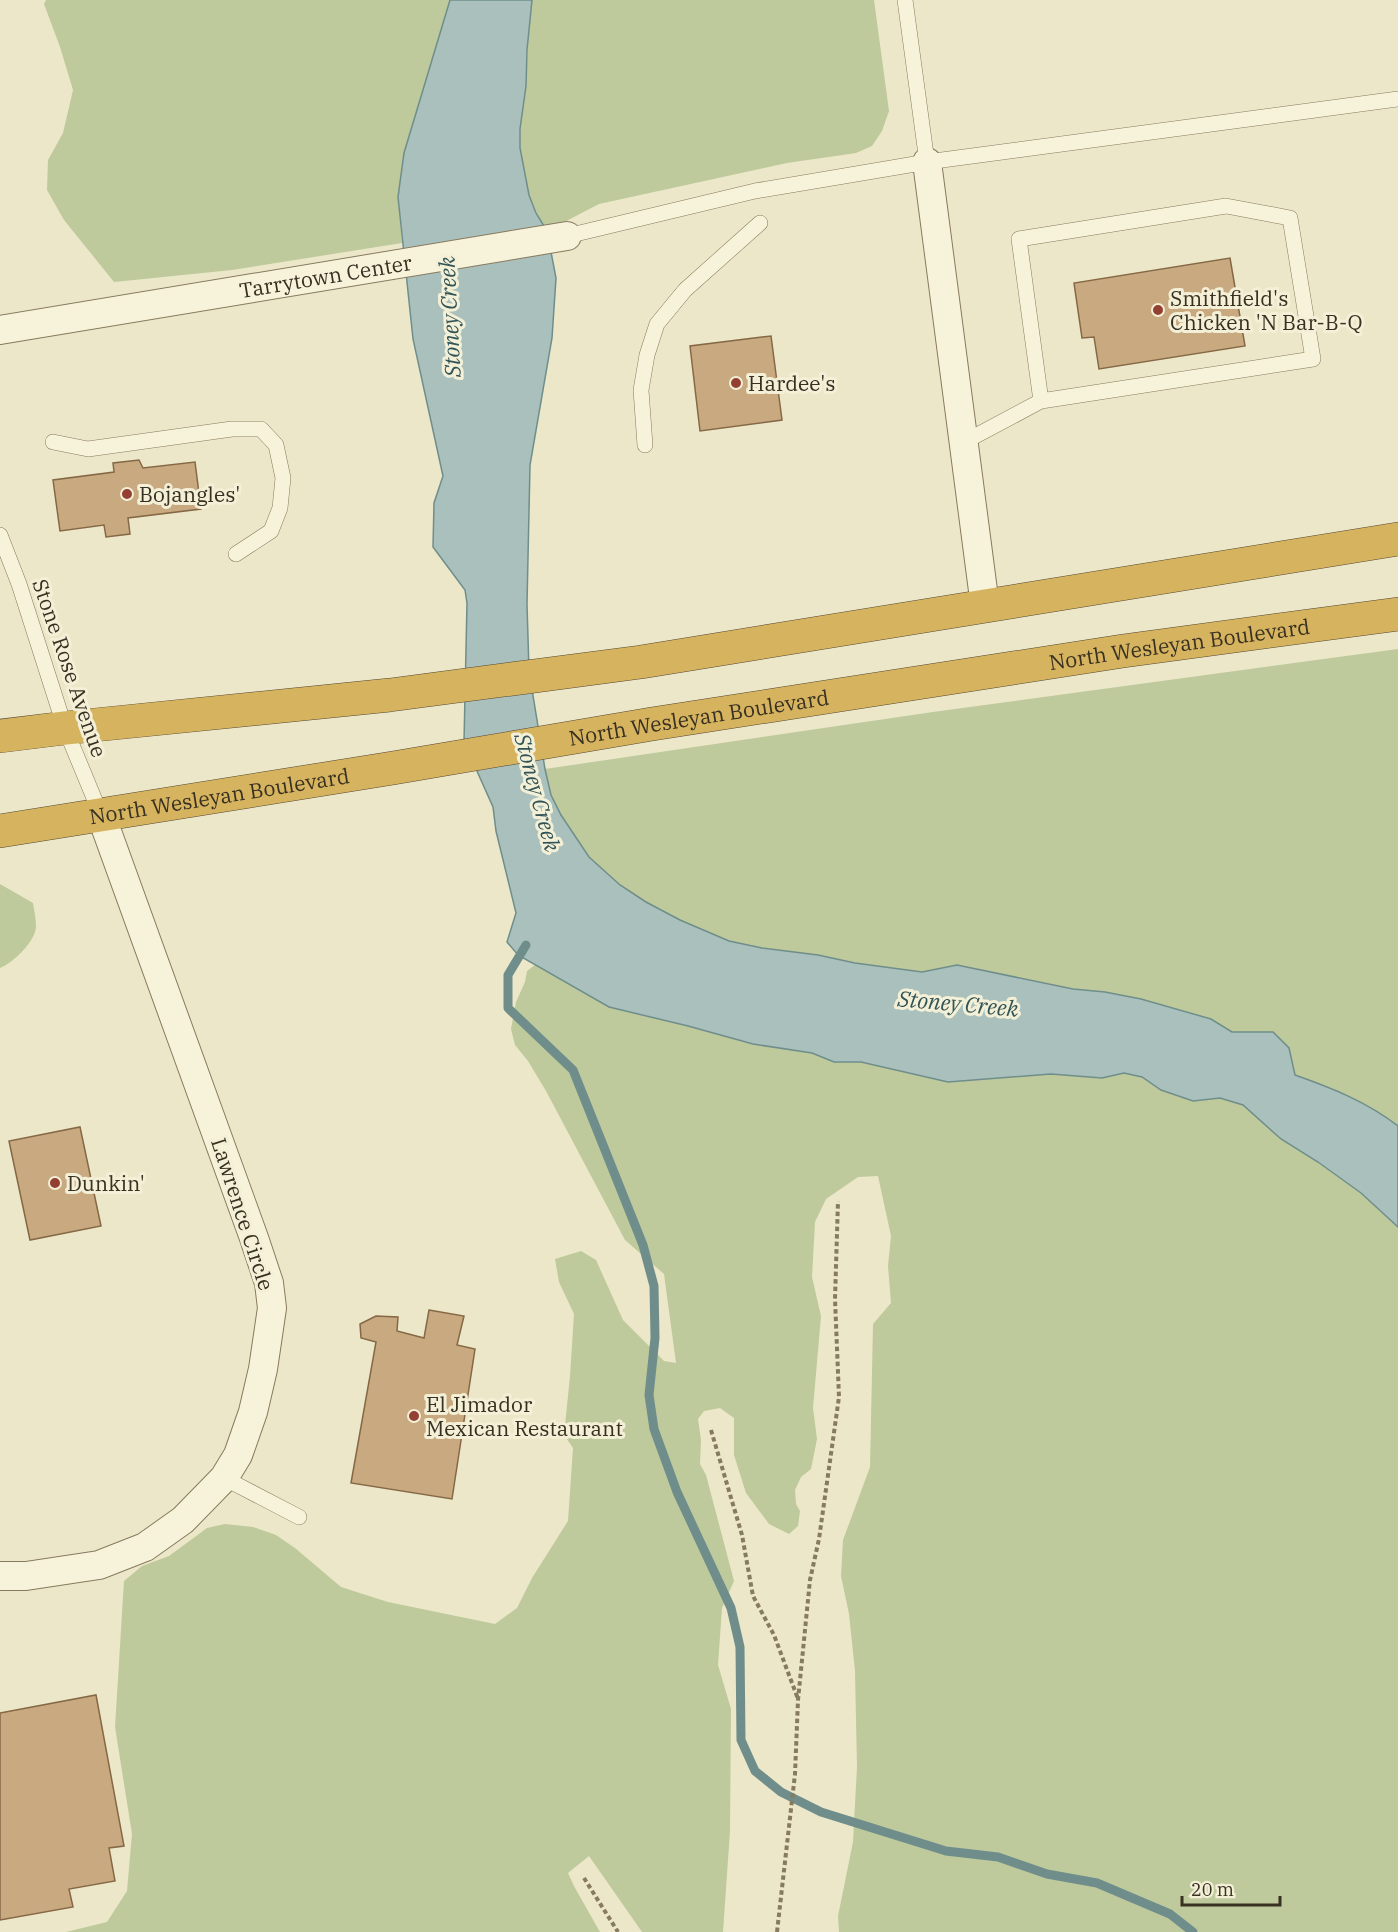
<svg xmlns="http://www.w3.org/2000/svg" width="1398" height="1932" font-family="'IBM Plex Serif',serif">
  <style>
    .green { fill: #beca9c }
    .water { fill: #a9c0bd; stroke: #6f8e8b; stroke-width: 1.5 }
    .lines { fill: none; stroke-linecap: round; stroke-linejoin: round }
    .stream { stroke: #6f8e8b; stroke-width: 9 }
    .building { fill: #c8a980; stroke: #856845; stroke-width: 1.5 }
    .lane-casing { stroke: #877a5e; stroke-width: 16 }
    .street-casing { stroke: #877a5e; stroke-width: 30 }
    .highway-casing { stroke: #554832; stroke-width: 34 }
    .path { stroke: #877a5e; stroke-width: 4; stroke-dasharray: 4.5 3; stroke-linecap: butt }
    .lane { stroke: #f7f3db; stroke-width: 15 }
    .street { stroke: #f7f3db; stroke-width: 28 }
    .highway { stroke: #d5b35f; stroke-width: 33 }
    .poi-dot { fill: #933f31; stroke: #f4f0d7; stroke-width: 2 }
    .labels { text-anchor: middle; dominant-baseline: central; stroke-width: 6; stroke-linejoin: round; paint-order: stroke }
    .street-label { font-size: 21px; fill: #383021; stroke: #f4f0d7 }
    .poi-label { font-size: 21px; fill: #383021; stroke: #f4f0d7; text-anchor: start }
    .water-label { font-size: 22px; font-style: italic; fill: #315457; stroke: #f4f0d7 }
  </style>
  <rect width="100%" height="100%" fill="#ece7c8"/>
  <path class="green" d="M46,0H450L404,153L398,197L402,243L232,270L114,282L64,220L47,190L48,160L63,133L73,90L60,47L44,4Z
    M532,0H874L889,111L882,131L872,146L856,153L787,163L599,204L547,231C528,201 518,165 520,129C521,114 525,99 526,83C528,55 527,28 532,0Z
    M1398,649V1126C1367,1102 1332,1088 1295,1075L1289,1048L1272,1032H1232L1211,1019L1141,999L1105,993L1073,989L957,965L922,972L855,963L818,955L762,948L729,941L680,920L646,902L620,885L589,857L561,815L551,795L545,769L933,712Z
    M0,884L33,903C34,910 36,919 36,926C36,941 13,963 0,968Z
    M536,964L593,996L669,1022L688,1026L753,1044L812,1053L834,1062H861L948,1082L1051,1074L1102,1078L1124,1073L1142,1077L1161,1090L1193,1101L1220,1098L1243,1105L1281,1139L1318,1162L1361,1193L1395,1223L1398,1227V1932H839L838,1916L853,1842L857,1767L855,1671L849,1614L841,1576L843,1540L870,1467L873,1324L891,1303L888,1266L891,1236L878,1176L858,1177L826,1199L815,1222L812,1277L821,1316L813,1408L817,1439L811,1469L801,1477L795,1490L796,1504L800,1511L798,1526L789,1534L769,1524L746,1493L734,1455V1418L720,1408L704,1411L698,1419L701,1440L700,1464L706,1475L734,1581L722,1608L718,1665L731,1709L730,1831L723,1932H642L589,1856L568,1873L575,1888L600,1932H66L107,1922L127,1891L132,1834L115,1727L124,1581L142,1566L169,1556L207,1528L225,1524L253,1527L276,1535L295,1548L341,1587L388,1602L495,1624L517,1608L532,1578L568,1521L573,1448L564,1435L570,1376L574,1314L559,1282L555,1259L581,1251L596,1260L623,1320L664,1361L676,1363L664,1274L625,1240L546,1091L528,1061L515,1045L511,1029L516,1002L525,982L527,971Z"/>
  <path class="water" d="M450,0H532L527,50L526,86L520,129V148L529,195L536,213L547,231L556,278L552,338L530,465L527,604L529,671L545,769L551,795L561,815L589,857L620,885L646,902L680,920L729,941L762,948L818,955L855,963L922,972L957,965L1073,989L1105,992L1141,999L1211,1019L1232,1032H1273L1289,1048L1295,1075C1332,1088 1367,1102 1398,1126V1227L1361,1193L1318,1162L1281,1139L1243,1105L1220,1098L1193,1101L1161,1090L1142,1077L1124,1073L1102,1078L1051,1074L948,1082L861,1062H834L812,1053L753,1044L688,1026L609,1007L518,955L507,942L516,913L496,831L493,807L464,742L467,603L465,590L433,547L434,503L443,476L413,339L398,197L404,153Z"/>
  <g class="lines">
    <path class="stream" d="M526,945L508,975V1008L573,1070L643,1245L654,1286L655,1338L649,1395L654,1429L677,1492L731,1608L740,1647L741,1740L755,1771L781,1792L821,1812L946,1851L998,1857L1047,1874L1097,1883L1170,1914L1193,1932"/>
  </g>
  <path class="building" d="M1230,258L1245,346L1099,369L1094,337L1082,338L1074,283Z
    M771,336L782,420L700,431L690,346Z
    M139,460L143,468L195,462L201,509L128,518L130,534L106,537L104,525L60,531L53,480L114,472L113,463Z
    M80,1127L101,1226L30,1240L9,1141Z
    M429,1310L464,1316L457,1345L475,1349L452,1499L351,1483L376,1342L361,1338L360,1324L376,1316L398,1317L397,1331L424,1338Z
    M96,1695L124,1846L109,1848L115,1881L69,1889L73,1907L0,1920V1713Z"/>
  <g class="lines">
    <defs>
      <path id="lane" d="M905,0L927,162
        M567,236L755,191L927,162L1398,99
        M53,442L88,449L232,429H261L276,445L283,478L280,508L271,531L236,554
        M964,442L1041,401L1313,359L1290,218L1226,206L1019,239L1041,401
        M645,445L641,390L647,355L657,324L685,290L760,223
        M0,535L19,584L65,728L101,815
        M224,1478L299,1517"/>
      <g id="street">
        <path d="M927,162L985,606"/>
        <path id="s1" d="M0,330L567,236"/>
        <path d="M0,1576H26L99,1565L145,1547L183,1520L224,1478L238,1455L253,1412L263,1369L272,1308L269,1283L254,1238L101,815"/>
      </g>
      <g id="highway">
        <path d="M0,736L65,728L390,695L641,662L1398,539"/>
        <path id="s2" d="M0,831L393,768L652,724L1123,651L1398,614"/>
      </g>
    </defs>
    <use href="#lane" class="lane-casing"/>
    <use href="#street" class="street-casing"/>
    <use href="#highway" class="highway-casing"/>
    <path class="path" d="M711,1430L742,1535L753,1596L774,1635L798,1699
      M584,1878L618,1932
      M777,1932L795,1774L798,1700L810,1580L819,1539L839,1397L835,1299L838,1201"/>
    <use href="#lane" class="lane"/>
    <use href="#street" class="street"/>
    <use href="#highway" class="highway"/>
  </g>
  <g class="poi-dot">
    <circle cx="1158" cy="310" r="6"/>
    <circle cx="736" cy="383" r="6"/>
    <circle cx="127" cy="494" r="6"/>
    <circle cx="55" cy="1183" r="6"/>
    <circle cx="414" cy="1416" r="6"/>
  </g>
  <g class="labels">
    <g class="street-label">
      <text stroke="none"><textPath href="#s1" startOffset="330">Tarrytown Center</textPath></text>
      <text stroke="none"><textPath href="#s2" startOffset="1194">North Wesleyan Boulevard</textPath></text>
      <text transform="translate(70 668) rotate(71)">Stone Rose Avenue</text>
      <text stroke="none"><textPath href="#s2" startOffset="708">North Wesleyan Boulevard</textPath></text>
      <text stroke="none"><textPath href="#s2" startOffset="222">North Wesleyan Boulevard</textPath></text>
      <text transform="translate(243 1214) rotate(72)">Lawrence Circle</text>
    </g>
    <g class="poi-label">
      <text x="1170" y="298">Smithfield's<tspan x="1170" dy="24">Chicken 'N Bar-B-Q</tspan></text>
      <text x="748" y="383">Hardee's</text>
      <text x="139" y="494">Bojangles'</text>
      <text x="67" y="1183">Dunkin'</text>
      <text x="426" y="1404">El Jimador<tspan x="426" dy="24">Mexican Restaurant</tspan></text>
    </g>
    <g class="water-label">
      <text transform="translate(449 317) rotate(-93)">Stoney Creek</text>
      <text transform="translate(538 792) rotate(75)">Stoney Creek</text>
      <text transform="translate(958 1003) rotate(5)">Stoney Creek</text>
    </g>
  </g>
  <path d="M1182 1896v9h98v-9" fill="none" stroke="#383021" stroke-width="3"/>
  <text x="1191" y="1896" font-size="18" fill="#383021" stroke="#f4f0d7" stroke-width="4.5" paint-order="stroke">20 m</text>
</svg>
